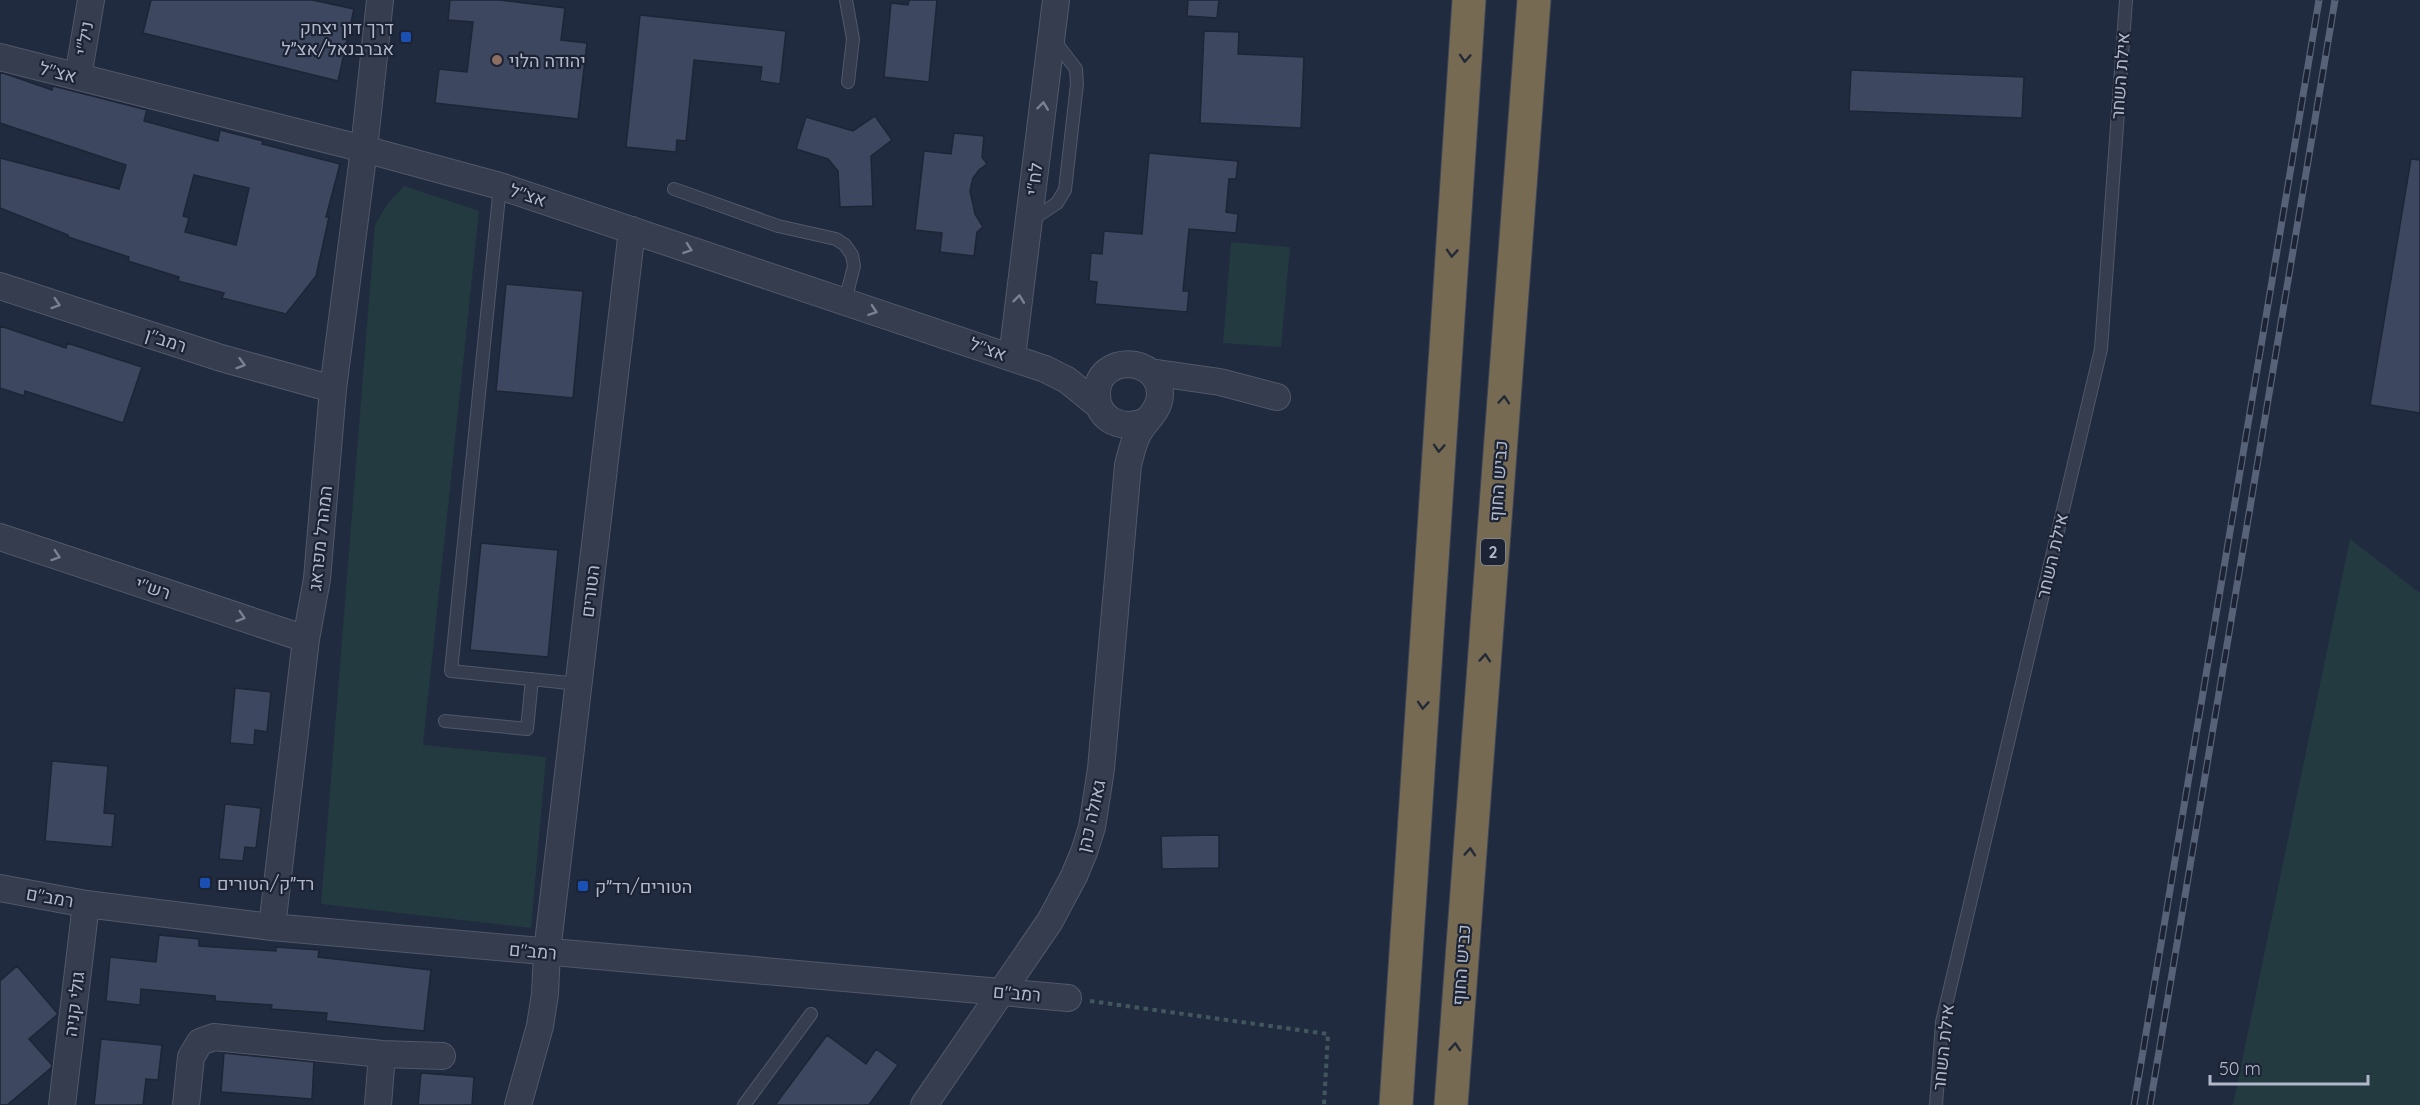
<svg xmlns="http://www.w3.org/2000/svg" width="2420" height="1105" font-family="Quicksand,Heebo,sans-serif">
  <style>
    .grass { fill: #233a40 }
    .building { fill: #3d4760; stroke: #1d2536; stroke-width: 1.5; fill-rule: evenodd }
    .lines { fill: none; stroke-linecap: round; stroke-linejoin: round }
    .service-casing { stroke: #51586a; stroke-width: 14 }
    .minor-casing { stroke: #51586a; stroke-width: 28 }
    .motorway-casing { stroke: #3e4557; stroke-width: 35 }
    .path { stroke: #41575d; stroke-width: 4; stroke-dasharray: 4.5 4.5; stroke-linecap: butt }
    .service { stroke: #353d4f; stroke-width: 12 }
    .minor { stroke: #353d4f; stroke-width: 26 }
    .motorway { stroke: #766b52; stroke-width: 33 }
    .rail-casing { stroke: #576177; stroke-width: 7 }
    .rail { stroke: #1b2334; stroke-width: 4.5; stroke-dasharray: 14; stroke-linecap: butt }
    .oneway { stroke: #242a37 }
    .oneway2 { stroke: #798193 }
    .transit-dot { fill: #1a4fb4; stroke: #1b2334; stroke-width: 2 }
    .education-dot { fill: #8d6e63; stroke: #1b2334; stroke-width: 2 }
    .labels { text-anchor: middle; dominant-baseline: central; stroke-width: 4.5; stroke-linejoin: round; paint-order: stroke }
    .shield { fill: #1b2334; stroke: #848b9d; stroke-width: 1.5 }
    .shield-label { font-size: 16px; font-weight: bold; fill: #b1b8ca }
    .poi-label { font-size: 18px; fill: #b1b8ca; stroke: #1b2334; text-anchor: start }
    .street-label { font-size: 18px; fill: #b1b8ca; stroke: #1b2334 }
  </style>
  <rect width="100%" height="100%" fill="#212b3f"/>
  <path class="grass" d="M404,186L479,211L423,745L546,757L531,928L321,904L375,225L388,203Z
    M1231,242L1290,247L1281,347L1223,343Z
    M2350,539L2420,593V1105H2233Z"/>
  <path class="building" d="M151,0H312L354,9L338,81L143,33Z
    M450,0H500L565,8L561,40L587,43L578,119L435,103L439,69L467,72L473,22L448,20Z
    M909,0H937L929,82L884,77L891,3L908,5Z
    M1188,0H1219L1217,18L1187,16Z
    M640,15L786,31L780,84L760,81L762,67L694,60L686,141L677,140L676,152L626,147Z
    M1204,31L1239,32L1238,54L1304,57L1301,128L1200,123Z
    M1851,70L2024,77L2022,118L1849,111Z
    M0,72L52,90L53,86L147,110L144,121L218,141L220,130L263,141L262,144L340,164L326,217H329L316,276L286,314L222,298L224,293L178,281L179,277L128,261L129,257L68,237V235L0,208V158L119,189L126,165L0,123ZM194,175L249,188L236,245L185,232L189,218L183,216Z
    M875,116L892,140L871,156L873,206L840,207L838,171L828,159L796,149L806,117L853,131Z
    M954,133L984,136L982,157L987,164L979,170L973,178L970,191L975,214L983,227L977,232L974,256L940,252L942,233L915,230L924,151L951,154Z
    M1149,153L1238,161L1236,179H1229L1226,212L1238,214L1236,233L1189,229L1183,291H1189L1187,312L1095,304L1097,282L1089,281L1091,253L1102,254L1104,231L1142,234Z
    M2411,159L2420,160V413L2370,405Z
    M506,284L583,291L573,398L496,391Z
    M0,326L66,348L67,343L142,367L123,423L25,391L24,396L0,388Z
    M481,543L558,550L548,657L470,650Z
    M235,688L271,692L267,732L255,730L254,745L230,743Z
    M52,761L108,766L104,813L115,814L112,847L45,841Z
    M225,804L261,808L256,848L245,847L243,861L219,859Z
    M1219,835V868L1162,869L1161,836Z
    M159,935L199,939V946L276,951V947L319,950L318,957L431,970L424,1031L326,1021L327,1013L271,1009L272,1005L215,1001V996L141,989L140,1005L106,1001L110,957L156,962Z
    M17,966L58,1014L29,1039L52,1065L51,1068L7,1105H0V981Z
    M827,1035L866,1064L876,1049L898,1065L869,1105H775Z
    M101,1039L162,1045L158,1080L146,1079L143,1105H94Z
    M224,1053L314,1062L312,1099L221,1092Z
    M421,1073L474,1077L472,1105H418Z"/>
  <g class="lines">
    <defs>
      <path id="service" d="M846,0L853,39L848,82
        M500,186L451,671L579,684
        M674,189L778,226L836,239L845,245L852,255L854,266L845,301
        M1030,221L1057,203L1065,190L1077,84L1076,69L1053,39
        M445,721L527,729L532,679
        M744,1105L811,1014
        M1936,1105L1942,1022L2101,349L2126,0"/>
      <path id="minor" d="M0,57L364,149L500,186L1045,369L1067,380L1099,406
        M78,77L91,0
        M0,286L221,358L333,389
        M1012,357L1056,0
        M1150,372L1220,382L1277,397
        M0,537L306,639
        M0,888L86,904L272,927L1068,998
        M272,927L306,639L317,579L333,389L364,149L380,0
        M62,1105L86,904
        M186,1105L191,1057L200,1042L214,1037L382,1054L442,1056
        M378,1105L382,1054
        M518,1105L540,1026L545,994L547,952L632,230
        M924,1105L1050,921L1074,876L1084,852L1092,827L1101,769L1128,465C1131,454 1133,443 1138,434C1145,420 1160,411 1160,394C1159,355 1098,354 1097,393C1096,421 1124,431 1146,421"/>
      <path id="motorway" d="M1396,1105L1469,0
        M1451,1105L1534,0"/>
    </defs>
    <use href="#service" class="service-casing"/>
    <use href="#minor" class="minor-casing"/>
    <use href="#motorway" class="motorway-casing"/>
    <path class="path" d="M1090,1001L1328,1034L1324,1105"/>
    <use href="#service" class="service"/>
    <use href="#minor" class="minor"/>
    <use href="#motorway" class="motorway"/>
    <defs>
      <path id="rail" d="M2134,1105L2319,0
        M2150,1105L2335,0"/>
    </defs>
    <use href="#rail" class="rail-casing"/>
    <use href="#rail" class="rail"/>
  </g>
  <defs><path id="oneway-chevron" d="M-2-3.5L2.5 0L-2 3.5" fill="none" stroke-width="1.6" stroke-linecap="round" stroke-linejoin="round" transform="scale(1.5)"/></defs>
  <g class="oneway">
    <use href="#oneway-chevron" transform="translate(1465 58) rotate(94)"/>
    <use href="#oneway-chevron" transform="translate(1452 253) rotate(94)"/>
    <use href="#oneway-chevron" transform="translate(1504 400) rotate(-86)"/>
    <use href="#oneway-chevron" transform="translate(1439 448) rotate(94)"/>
    <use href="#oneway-chevron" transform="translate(1485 658) rotate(-86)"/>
    <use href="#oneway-chevron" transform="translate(1423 705) rotate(94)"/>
    <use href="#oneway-chevron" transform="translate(1470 852) rotate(-86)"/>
    <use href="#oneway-chevron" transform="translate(1455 1047) rotate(-86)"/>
  </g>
  <g class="oneway2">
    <use href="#oneway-chevron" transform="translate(1043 106) rotate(-83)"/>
    <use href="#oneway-chevron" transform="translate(688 249) rotate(19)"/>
    <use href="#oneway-chevron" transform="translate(1019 299) rotate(-83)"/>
    <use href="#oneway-chevron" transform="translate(56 304) rotate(18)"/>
    <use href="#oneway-chevron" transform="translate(873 311) rotate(19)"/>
    <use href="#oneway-chevron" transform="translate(241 364) rotate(16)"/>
    <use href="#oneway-chevron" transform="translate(56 556) rotate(18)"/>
    <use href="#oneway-chevron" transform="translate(241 617) rotate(18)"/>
  </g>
  <g class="transit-dot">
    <rect x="400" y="31" width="12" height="12" rx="3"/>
    <rect x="199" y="877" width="12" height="12" rx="3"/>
    <rect x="577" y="880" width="12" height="12" rx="3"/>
  </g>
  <circle class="education-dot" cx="497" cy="60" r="6"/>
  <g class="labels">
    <rect class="shield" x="1481" y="539" width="24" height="26" rx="4.5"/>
    <g class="shield-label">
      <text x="1493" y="552">2</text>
    </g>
    <g class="poi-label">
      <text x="394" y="27" text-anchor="end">דרך דון יצחק<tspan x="394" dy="21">אברבנאל/אצ״ל</tspan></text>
      <text x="509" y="60">יהודה הלוי</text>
      <text x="217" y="883">רד״ק/הטורים</text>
      <text x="595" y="886">הטורים/רד״ק</text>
    </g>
    <g class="street-label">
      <text transform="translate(84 38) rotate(-80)">ניל"י</text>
      <text transform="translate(58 72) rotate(14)">אצ"ל</text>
      <text transform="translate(2120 76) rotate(-86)">אילת השחר</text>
      <text transform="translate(1034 179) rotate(-83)">לח"י</text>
      <text transform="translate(528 195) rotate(18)">אצ"ל</text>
      <text transform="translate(166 340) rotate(18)">רמב"ן</text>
      <text transform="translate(988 349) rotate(19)">אצ"ל</text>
      <text transform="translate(1498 481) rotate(-86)">כביש החוף</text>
      <text transform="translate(320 538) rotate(-84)">המהרל מפראג</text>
      <text transform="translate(2052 556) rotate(-77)">אילת השחר</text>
      <text transform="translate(153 588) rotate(18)">רש"י</text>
      <text transform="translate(590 591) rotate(-83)">הטורים</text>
      <text transform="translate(1091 816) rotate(-77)">גאולה כהן</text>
      <text transform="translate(50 897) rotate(10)">רמב"ם</text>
      <text transform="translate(533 951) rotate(5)">רמב"ם</text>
      <text transform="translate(1461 965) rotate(-86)">כביש החוף</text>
      <text transform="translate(1017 993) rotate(5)">רמב"ם</text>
      <text transform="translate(74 1004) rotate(-83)">גולי קניה</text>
      <text transform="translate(1943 1047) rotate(-84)">אילת השחר</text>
    </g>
  </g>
  <path d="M2210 1075v9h158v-9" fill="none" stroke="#b1b8ca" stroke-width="3"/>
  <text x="2219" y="1075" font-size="18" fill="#b1b8ca" stroke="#1b2334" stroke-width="4.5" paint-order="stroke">50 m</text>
</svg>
